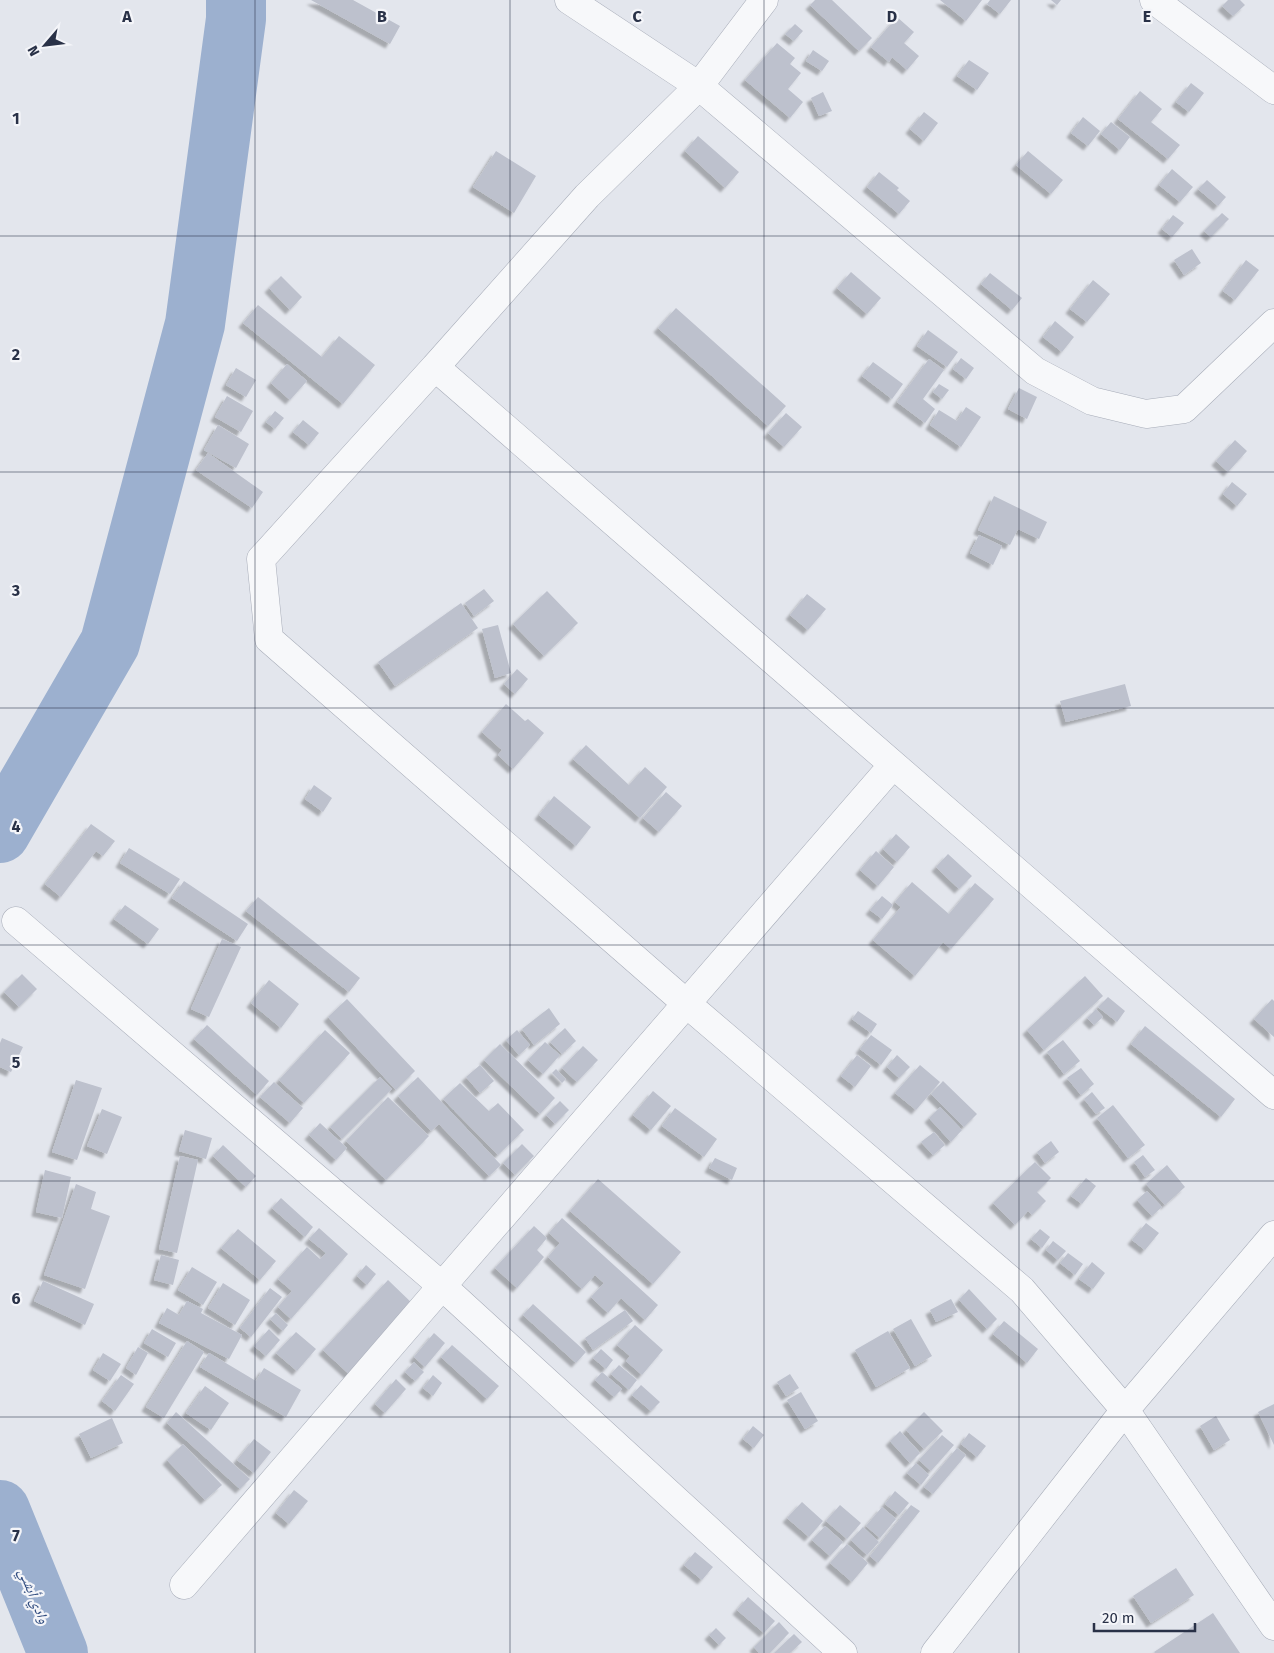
<svg xmlns="http://www.w3.org/2000/svg" width="1274" height="1653" font-family="'Fira Sans','Noto Naskh Arabic',sans-serif">
  <style>
    .lines { fill: none; stroke-linecap: round; stroke-linejoin: round }
    .river { stroke: #9cb0cf; stroke-width: 60 }
    .building { fill: #bdc1cd; filter: url(#shadow) }
    .minor-casing { stroke: #a7acb8; stroke-width: 29 }
    .minor { stroke: #f7f8fa; stroke-width: 28 }
    .grid { fill: none; stroke: #293147; stroke-width: 1; stroke-opacity: 0.55 }
    .labels { text-anchor: middle; dominant-baseline: central; stroke-width: 4.5; stroke-linejoin: round; paint-order: stroke }
    .water-label { font-size: 15px; font-style: italic; fill: #2f4b7f; stroke: #f4f5f9 }
    .grid-label { font-size: 16px; text-anchor: middle; font-weight: bold; fill: #293147; stroke: #f4f5f9; stroke-width: 4.5; stroke-linejoin: round; paint-order: stroke }
  </style>
  <defs>
    <filter id="shadow"><feDropShadow dx="-4.5" dy="4.5" stdDeviation="1" flood-color="#0004"/></filter>
  </defs>
  <rect width="100%" height="100%" fill="#e3e6ed"/>
  <g class="lines">
    <path class="river" d="M0,833L110,643L195,324L236,19V0
      M0,1510L58,1653"/>
  </g>
  <path class="building" d="M311,0H353L400,26L390,44Z
    M815,0H832L872,38L859,51L810,5Z
    M940,0H982L966,21Z
    M990,0H1011L1000,14L987,4Z
    M1051,0H1061L1057,5Z
    M1228,0H1240L1245,5L1233,16L1222,6Z
    M897,17L914,32L904,43L919,56L907,70L892,57L889,62L871,47Z
    M795,24L803,31L794,41L785,34Z
    M777,43L795,58L790,64L801,73L788,89L803,102L790,118L745,80Z
    M813,50L829,61L822,71L806,61Z
    M969,60L989,73L977,90L957,76Z
    M1191,83L1204,93L1189,112L1176,102Z
    M1140,91L1162,109L1151,122L1180,145L1168,159L1118,119Z
    M823,92L832,111L819,116L811,98Z
    M924,112L938,123L924,141L910,129Z
    M1083,117L1100,131L1088,146L1071,133Z
    M1111,122L1130,137L1120,150L1101,134Z
    M698,136L739,172L725,188L685,151Z
    M496,151L536,176L514,213L473,187Z
    M1028,151L1063,180L1051,194L1016,165Z
    M1172,169L1193,187L1180,202L1159,185Z
    M879,172L899,188L897,190L910,201L899,214L867,187Z
    M1207,180L1226,197L1218,206L1198,189Z
    M1222,213L1229,219L1211,237L1204,231Z
    M1173,215L1184,223L1172,237L1162,229Z
    M1192,249L1201,263L1184,275L1174,260Z
    M1246,260L1259,270L1235,300L1223,291Z
    M851,272L881,298L867,314L837,288Z
    M990,273L1022,298L1012,310L981,284Z
    M281,276L302,297L290,310L269,288Z
    M1093,280L1110,294L1087,322L1070,309Z
    M258,305L322,357L339,336L375,365L343,404L243,323Z
    M676,308L786,406L768,426L658,328Z
    M1055,321L1074,337L1062,352L1043,337Z
    M928,330L958,352L947,367L917,346Z
    M961,358L974,368L966,379L953,369Z
    M929,359L944,370L923,399L935,409L925,423L897,402Z
    M873,362L903,384L892,399L862,376Z
    M287,364L307,381L290,400L271,383Z
    M236,368L256,380L246,397L226,385Z
    M939,384L949,390L942,399L933,392Z
    M1019,388L1037,397L1027,419L1008,409Z
    M227,396L253,411L241,432L215,417Z
    M966,407L981,417L961,447L930,425L939,410L957,421Z
    M275,411L284,418L275,429L266,422Z
    M786,413L802,427L784,447L768,433Z
    M303,420L319,433L309,445L293,432Z
    M218,425L249,444L236,468L204,450Z
    M1235,440L1247,451L1228,472L1216,461Z
    M208,453L263,492L252,508L196,470Z
    M1232,482L1247,494L1237,506L1223,494Z
    M994,496L1047,522L1039,539L1018,529L1010,545L978,530Z
    M979,535L1002,546L993,565L970,553Z
    M484,589L494,601L474,616L465,603Z
    M547,591L578,623L544,656L513,624Z
    M807,594L826,609L808,630L790,615Z
    M461,603L478,628L395,686L378,662Z
    M498,625L511,673L495,678L482,629Z
    M517,669L528,679L515,694L504,684Z
    M1125,684L1131,706L1066,722L1060,701Z
    M506,704L525,721L528,719L544,733L513,769L498,755L502,750L482,732Z
    M586,745L629,785L645,767L667,787L640,818L573,759Z
    M314,785L332,798L323,812L305,799Z
    M666,792L682,806L659,832L643,818Z
    M554,796L591,827L576,846L539,815Z
    M91,824L115,841L103,856L96,851L61,897L45,884Z
    M896,834L910,847L897,862L883,849Z
    M129,848L180,879L170,894L120,863Z
    M876,851L894,867L878,886L860,870Z
    M948,854L972,876L959,889L936,867Z
    M184,881L248,924L237,941L172,898Z
    M912,882L949,914L975,883L994,899L951,949L943,942L915,976L873,940L901,907L895,902Z
    M882,896L893,905L882,919L870,910Z
    M258,897L360,978L349,992L246,911Z
    M125,905L159,929L148,944L114,919Z
    M222,939L241,947L209,1017L191,1009Z
    M22,974L37,989L19,1007L4,992Z
    M1085,976L1103,996L1044,1050L1027,1030Z
    M269,980L299,1004L281,1028L251,1003Z
    M1108,997L1125,1011L1117,1022L1098,1007Z
    M347,999L415,1071L396,1090L328,1017Z
    M1272,999L1274,1001V1037L1254,1019Z
    M549,1008L560,1024L534,1045L522,1029Z
    M1096,1009L1103,1017L1094,1025L1087,1018Z
    M858,1011L877,1024L871,1033L852,1019Z
    M207,1025L269,1081L257,1095L194,1039Z
    M1145,1026L1235,1099L1221,1117L1131,1044Z
    M565,1028L576,1041L562,1054L550,1042Z
    M325,1030L350,1053L304,1103L279,1080Z
    M517,1030L530,1045L519,1055L506,1040Z
    M871,1035L892,1050L881,1065L860,1049Z
    M2,1038L23,1047L11,1072L0,1067V1043Z
    M1063,1040L1080,1061L1064,1074L1047,1052Z
    M545,1042L560,1055L543,1074L528,1060Z
    M500,1044L555,1098L540,1114L484,1060Z
    M583,1046L598,1060L577,1082L562,1068Z
    M857,1055L871,1066L855,1087L841,1076Z
    M897,1055L910,1067L899,1078L887,1067Z
    M480,1065L494,1081L480,1093L466,1077Z
    M920,1065L940,1082L916,1110L895,1093Z
    M1081,1068L1094,1084L1081,1095L1067,1078Z
    M556,1069L566,1079L562,1083L552,1073Z
    M380,1077L392,1089L342,1139L330,1127Z
    M418,1077L501,1165L489,1176L439,1124L431,1131L398,1096Z
    M76,1080L102,1088L77,1160L52,1152Z
    M943,1081L977,1114L964,1127L931,1094Z
    M274,1082L303,1108L290,1123L260,1097Z
    M460,1083L489,1111L498,1103L524,1130L498,1155L443,1099Z
    M653,1091L671,1106L651,1130L633,1115Z
    M1092,1092L1105,1108L1096,1114L1084,1099Z
    M388,1097L429,1136L386,1180L346,1141Z
    M560,1101L569,1110L555,1124L546,1115Z
    M1113,1105L1145,1145L1128,1158L1097,1118Z
    M940,1107L962,1130L951,1142L929,1118Z
    M675,1108L717,1139L704,1157L662,1126Z
    M102,1109L122,1117L107,1154L87,1146Z
    M320,1123L347,1148L336,1160L309,1135Z
    M185,1130L212,1138L206,1159L179,1151Z
    M934,1132L945,1145L933,1155L921,1142Z
    M1051,1141L1059,1152L1045,1163L1037,1152Z
    M522,1144L534,1156L515,1175L503,1163Z
    M223,1145L256,1176L246,1187L213,1156Z
    M1143,1155L1155,1170L1145,1177L1134,1162Z
    M180,1156L198,1160L177,1253L159,1249Z
    M715,1158L737,1168L732,1180L709,1168Z
    M1035,1162L1051,1178L1037,1192L1046,1201L1032,1215L1028,1211L1015,1225L993,1203Z
    M1167,1165L1185,1187L1165,1205L1146,1184Z
    M45,1170L71,1177L62,1218L36,1212Z
    M1086,1178L1096,1186L1082,1204L1071,1196Z
    M598,1179L681,1252L653,1284L570,1211Z
    M76,1184L96,1192L91,1209L110,1216L85,1289L44,1275Z
    M1147,1191L1162,1207L1152,1216L1137,1200Z
    M281,1198L313,1227L305,1237L272,1208Z
    M562,1218L658,1305L645,1320L621,1298L608,1313L591,1297L604,1283L595,1275L582,1289L548,1257L560,1243L549,1233Z
    M1146,1223L1159,1233L1145,1250L1132,1240Z
    M534,1226L547,1238L537,1250L544,1257L517,1288L495,1268Z
    M319,1228L348,1254L291,1319L278,1307L292,1291L278,1279L307,1247L320,1259L326,1253L309,1239Z
    M238,1229L276,1261L260,1280L221,1248Z
    M1040,1229L1050,1237L1042,1248L1031,1239Z
    M1053,1241L1066,1251L1058,1260L1046,1250Z
    M1068,1253L1083,1264L1075,1275L1060,1263Z
    M161,1255L179,1260L173,1285L154,1280Z
    M1092,1262L1105,1273L1093,1289L1079,1279Z
    M366,1265L376,1274L367,1285L357,1276Z
    M192,1267L217,1282L203,1305L178,1290Z
    M388,1280L415,1306L350,1375L323,1350Z
    M43,1281L94,1304L85,1325L34,1301Z
    M223,1283L250,1300L235,1325L208,1308Z
    M270,1288L282,1297L251,1337L240,1328Z
    M969,1289L997,1319L987,1329L959,1300Z
    M951,1299L958,1312L936,1322L930,1310Z
    M187,1301L203,1309L201,1313L242,1335L229,1359L159,1323L167,1308L179,1315Z
    M533,1304L586,1352L576,1363L523,1315Z
    M625,1310L633,1321L593,1350L585,1338Z
    M276,1313L288,1325L283,1331L270,1319Z
    M911,1319L932,1356L915,1366L893,1329Z
    M1004,1321L1038,1349L1027,1363L993,1334Z
    M635,1325L663,1350L642,1375L626,1361L630,1356L617,1345Z
    M152,1329L176,1343L168,1357L144,1343Z
    M269,1329L280,1340L266,1356L254,1346Z
    M888,1331L910,1368L876,1387L855,1350Z
    M296,1332L316,1349L297,1371L276,1353Z
    M434,1333L445,1343L425,1367L414,1357Z
    M187,1341L204,1352L164,1418L146,1407Z
    M452,1345L499,1386L487,1399L441,1357Z
    M138,1347L148,1353L136,1375L126,1368Z
    M601,1349L613,1360L606,1369L593,1358Z
    M103,1353L121,1364L110,1381L93,1370Z
    M209,1353L256,1381L264,1368L301,1390L286,1417L200,1367Z
    M414,1362L424,1372L415,1381L405,1372Z
    M619,1365L637,1380L629,1390L611,1374Z
    M602,1372L622,1389L614,1397L595,1380Z
    M790,1374L799,1388L786,1396L777,1382Z
    M121,1375L134,1384L115,1411L102,1401Z
    M433,1375L442,1383L433,1396L423,1388Z
    M396,1379L406,1389L385,1413L375,1404Z
    M641,1385L660,1402L651,1411L632,1395Z
    M205,1386L229,1403L211,1430L186,1413Z
    M801,1392L818,1421L805,1429L787,1400Z
    M1274,1404V1445L1258,1412Z
    M176,1412L250,1479L240,1489L167,1423Z
    M924,1412L943,1431L924,1449L906,1430Z
    M1216,1416L1230,1440L1214,1450L1200,1426Z
    M112,1418L123,1443L91,1458L79,1434Z
    M753,1426L764,1435L754,1448L743,1439Z
    M900,1431L920,1453L910,1463L890,1441Z
    M969,1433L986,1446L977,1457L961,1444Z
    M942,1435L954,1445L931,1471L919,1460Z
    M254,1439L271,1452L254,1473L237,1460Z
    M183,1444L222,1485L205,1500L167,1460Z
    M957,1448L966,1455L933,1494L924,1487Z
    M916,1463L929,1475L921,1485L907,1473Z
    M294,1490L308,1501L289,1524L276,1513Z
    M895,1491L909,1503L899,1515L885,1504Z
    M802,1502L823,1521L809,1537L787,1518Z
    M840,1505L861,1523L847,1539L826,1521Z
    M911,1505L920,1511L878,1563L870,1556Z
    M882,1507L896,1519L880,1538L866,1526Z
    M825,1526L843,1542L830,1556L812,1540Z
    M863,1527L879,1542L867,1555L851,1540Z
    M847,1544L868,1563L852,1582L830,1563Z
    M695,1552L713,1567L702,1580L684,1565Z
    M1176,1568L1194,1595L1151,1623L1133,1596Z
    M748,1597L775,1621L764,1633L737,1610Z
    M1213,1613L1240,1653H1155L1154,1652Z
    M779,1622L789,1633L770,1653H759L754,1647Z
    M716,1628L726,1638L719,1645L709,1635Z
    M794,1634L802,1642L790,1653H774Z"/>
  <g class="lines">
    <defs>
      <path id="minor" d="M569,0L699,86L1035,371L1092,401L1146,414L1184,409L1274,323
        M764,0L699,86L587,196L435,367L1274,1095
        M1154,0L1274,90
        M435,367L261,559L269,639L687,1004L1022,1290L1125,1410L1274,1626
        M16,921L442,1286L184,1585
        M843,1653L442,1286L892,766
        M935,1653L1125,1410L1274,1235"/>
    </defs>
    <use href="#minor" class="minor-casing"/>
    <use href="#minor" class="minor"/>
  </g>
  <path class="grid" d="M255,0V1653M510,0V1653M764,0V1653M1019,0V1653M0,236H1274M0,472H1274M0,708H1274M0,945H1274M0,1181H1274M0,1417H1274"/>
  <g class="labels">
    <g class="water-label">
      <text transform="translate(34 1596) rotate(68)">وادي أبشي</text>
    </g>
  </g>
  <g class="grid-label">
    <text x="127" y="22">A</text>
    <text x="382" y="22">B</text>
    <text x="637" y="22">C</text>
    <text x="892" y="22">D</text>
    <text x="1147" y="22">E</text>
    <text x="16" y="124">1</text>
    <text x="16" y="360">2</text>
    <text x="16" y="596">3</text>
    <text x="16" y="832">4</text>
    <text x="16" y="1068">5</text>
    <text x="16" y="1304">6</text>
    <text x="16" y="1541">7</text>
  </g>
  <g transform="translate(45 45) rotate(242)" stroke="#f4f5f9" stroke-width="4" paint-order="stroke">
  <path d="M0-4L9 19L0 12L-9 19Z" fill="#293147"/>
  <text y="-8" font-size="14" font-weight="bold" text-anchor="middle" fill="#293147">N</text>
  </g>
  <path d="M1094 1623v8h101v-8" fill="none" stroke="#293147" stroke-width="2.5"/>
  <text x="1102" y="1623" font-size="15" fill="#293147" stroke="#f4f5f9" stroke-width="4" paint-order="stroke">20 m</text>
</svg>
